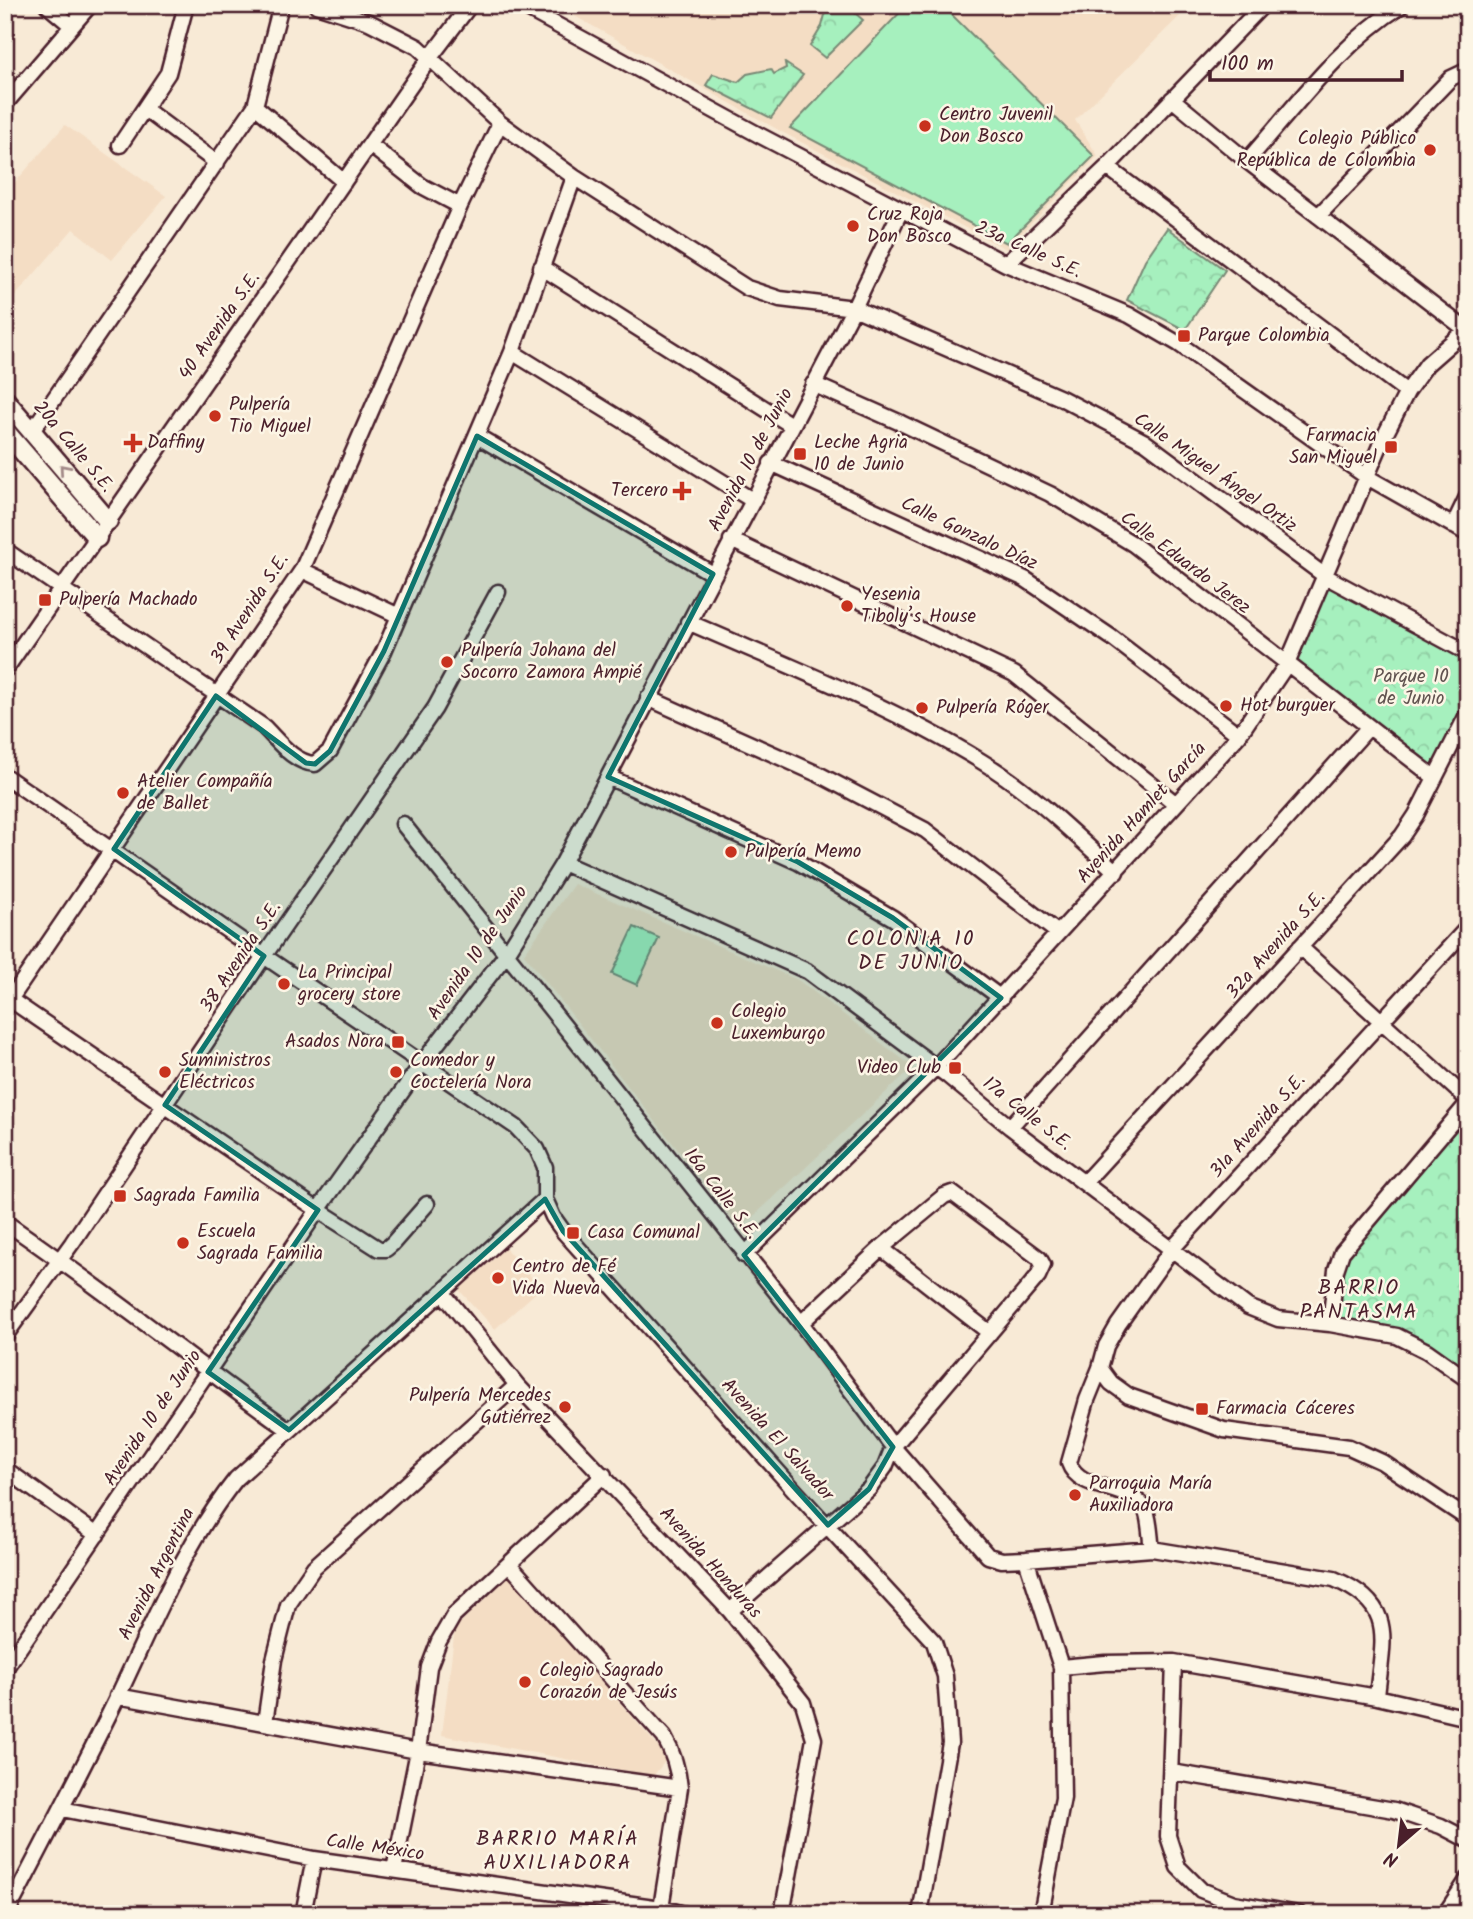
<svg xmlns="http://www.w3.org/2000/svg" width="1473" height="1919" font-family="Kalam,sans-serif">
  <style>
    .built { fill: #f4ddc4 }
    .forest { fill: url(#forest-crowns); stroke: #788874; stroke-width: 2 }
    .pitch { fill: #a6f0be; stroke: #788874; stroke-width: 2 }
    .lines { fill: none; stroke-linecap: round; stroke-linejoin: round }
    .minor-casing { stroke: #4a1f2b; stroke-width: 19 }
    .tertiary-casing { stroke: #4a1f2b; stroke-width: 23 }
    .minor { stroke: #fcf5e5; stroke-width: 14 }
    .tertiary { stroke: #fcf5e5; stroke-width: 18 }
    .oneway { stroke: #a38a88 }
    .marked { fill: #0f766e; fill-opacity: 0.2; stroke: #0f766e; stroke-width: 5; stroke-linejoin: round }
    .poi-dot { fill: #c8321e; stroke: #fcf5e5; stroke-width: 2.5 }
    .labels { text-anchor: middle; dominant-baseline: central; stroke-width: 5; stroke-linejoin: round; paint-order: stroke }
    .poi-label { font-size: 19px; fill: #4a1f2b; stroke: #fcf5e5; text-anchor: start }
    .street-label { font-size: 19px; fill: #4a1f2b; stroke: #fcf5e5 }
    .park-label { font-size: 19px; fill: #615350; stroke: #fcf5e5 }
    .neighbourhood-label { font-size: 21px; letter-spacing: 2px; fill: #4a1f2b; stroke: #fcf5e5 }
  </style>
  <defs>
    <pattern id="forest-crowns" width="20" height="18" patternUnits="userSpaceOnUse" patternTransform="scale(1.75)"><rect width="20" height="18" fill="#a6f0be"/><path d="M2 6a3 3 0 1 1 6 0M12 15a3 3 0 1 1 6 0" fill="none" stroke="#90cda3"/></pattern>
  </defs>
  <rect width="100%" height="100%" fill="#f8ead6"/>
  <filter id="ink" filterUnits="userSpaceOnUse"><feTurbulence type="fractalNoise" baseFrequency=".0143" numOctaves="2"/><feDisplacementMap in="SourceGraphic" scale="14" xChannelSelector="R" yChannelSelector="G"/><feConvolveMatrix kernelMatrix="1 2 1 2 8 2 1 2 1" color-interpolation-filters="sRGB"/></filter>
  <g filter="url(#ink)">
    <path class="built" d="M555,5H1191L1075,120L1098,156L1006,249L782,132Z
      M65,125L166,196L112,260L73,229L5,308V194Z
      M574,884L798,980L913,1067L740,1229L524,954Z
      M505,1248L541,1288L495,1329L459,1290Z
      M509,1576L668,1758L653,1776L442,1735L455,1628Z"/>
    <path class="forest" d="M831,5H846L863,20L825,58L810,46L822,26L826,11Z
      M785,63L803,75L771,118L706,85L713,74L738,82L747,74L771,69L774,74L786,68Z
      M1167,228L1225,270L1185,330L1127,300L1145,260Z
      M1325,576L1468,653V713L1434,777L1287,665Z
      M1468,1103V1380L1427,1351L1330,1324L1336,1270Z"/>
    <path class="pitch" d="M907,5H942L1094,156L1007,243L790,128Z
      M634,927L659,938L637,985L612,974Z"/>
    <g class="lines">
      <defs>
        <path id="minor" d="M47,5L72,26
          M316,5L369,22L418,47L500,123L574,177L747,288L780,299L854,308L1061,398L1145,442L1325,576L1468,653
          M520,5L759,135L1006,264L1129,315L1179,344L1367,477L1468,534
          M1172,99L1247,161L1465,329
          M5,104L90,5
          M255,106L344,182
          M146,110L217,163
          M120,145L168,73L186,5
          M370,145L422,186L460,206
          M1247,161C1295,107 1340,44 1402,5
          M1107,167L1407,392
          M1318,216L1451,78L1468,70
          M1006,264L1107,167L1263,5
          M541,267L791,425
          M512,352L752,500
          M813,384L901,423L1050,494L1133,544L1434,777
          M32,431L255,106L281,5
          M477,436L713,574
          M771,463L1025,579L1111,637L1239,735
          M1453,526L1468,495
          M731,540L1014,674L1176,804
          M5,550L264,727C278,741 294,763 315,764L330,751L384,651L512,352L574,177
          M302,570L399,616
          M688,622C786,665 889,705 981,761C1031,791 1073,833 1116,872
          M5,670L429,59L470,5
          M648,698L820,775L925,830L1058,933
          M5,776L264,956L516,1127L537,1149L545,1167V1199L553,1217L563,1231L797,1493L934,1642L945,1676L950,1743L920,1914
          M608,777L798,862L893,918L1001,998
          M403,824L801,1323L893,1447L988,1556L1002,1560L1026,1559L1152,1549L1334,1579C1398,1606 1382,1640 1377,1697
          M563,863L807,971L948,1076L1010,1127L1248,1307L1278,1319L1330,1324L1397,1336L1427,1351L1468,1380
          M1300,947L1468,1100
          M5,996L318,1210L379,1249H386L392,1244L427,1204
          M5,1007L302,570L460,206L500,123
          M1010,1127L1368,728
          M1084,1183L1402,836L1416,815L1468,713
          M5,1222C102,1288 194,1362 289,1430
          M881,1248L990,1333
          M744,1255L935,1068L1239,735L1287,664L1382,441L1407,392L1427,364L1468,328
          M442,1292L517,1385L730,1611L803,1703L814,1739L782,1914
          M1330,1324L1336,1270L1342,1252L1468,1103
          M5,1336L72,1243L264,956L435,708L498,592
          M1100,1368L1111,1383L1129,1396L1224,1430L1349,1447L1382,1462L1468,1519
          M5,1469L97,1535
          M1152,1549C1150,1537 1150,1521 1146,1511C1134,1484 1079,1493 1069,1463L1087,1400L1100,1368L1106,1346L1118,1325L1172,1249L1468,927
          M1026,1559L1061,1667L1063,1798L1041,1914
          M509,1564L664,1737C674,1754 678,1769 680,1788L660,1914
          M730,1611L869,1489L885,1467L893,1447L1038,1276L1043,1265L1039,1258L952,1193L944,1196L881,1248L801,1323
          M1174,1662L1168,1836L1178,1867L1201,1890L1234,1903L1299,1914
          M1061,1667L1105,1663L1174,1662L1377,1697L1468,1718
          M5,1669L318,1210L423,1062L507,953L563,863L854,308L901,210
          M117,1696L418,1751L680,1788
          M265,1723L274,1660L288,1605L314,1567L517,1385
          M1172,1772L1394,1810L1441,1826L1468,1840
          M62,1809L314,1859L661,1908L685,1914
          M394,1870L418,1751L429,1667L439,1641L454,1615L604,1475
          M7,1913C45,1840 83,1768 119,1694C154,1620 185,1543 236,1479L545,1199
          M303,1914L314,1859
          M1445,1914L1468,1879"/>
        <path id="tertiary" d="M5,400L108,521
          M5,431L97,538"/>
      </defs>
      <use href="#minor" class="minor-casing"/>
      <use href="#tertiary" class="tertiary-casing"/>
      <use href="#minor" class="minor"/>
      <use href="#tertiary" class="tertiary"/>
    </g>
    <defs><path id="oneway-chevron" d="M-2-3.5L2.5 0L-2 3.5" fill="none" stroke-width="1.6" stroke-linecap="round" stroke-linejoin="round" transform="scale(1.75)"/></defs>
    <use class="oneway" href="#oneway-chevron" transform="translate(64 469) rotate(-131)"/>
  </g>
  <path class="marked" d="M477,436L713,574L608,777L798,862L893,918L1001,998L744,1255L893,1447L869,1489L828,1525L563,1231L545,1199L289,1430L208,1372L318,1210L165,1105L264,956L114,849L216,696L306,763L315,764L330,751L384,651Z"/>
  <g class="poi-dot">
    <circle cx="925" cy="126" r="7"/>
    <circle cx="1430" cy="150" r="7"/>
    <circle cx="853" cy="226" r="7"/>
    <rect x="1177" y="329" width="14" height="14" rx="3.5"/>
    <circle cx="215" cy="416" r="7"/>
    <path d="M129.5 432.5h7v7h7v7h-7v7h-7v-7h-7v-7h7z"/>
    <rect x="1384" y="440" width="14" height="14" rx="3.5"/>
    <rect x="793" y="447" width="14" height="14" rx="3.5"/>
    <path d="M678.5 480.5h7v7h7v7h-7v7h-7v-7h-7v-7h7z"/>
    <rect x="38" y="593" width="14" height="14" rx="3.5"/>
    <circle cx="847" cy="606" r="7"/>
    <circle cx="447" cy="662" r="7"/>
    <circle cx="1226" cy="706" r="7"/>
    <circle cx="922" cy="708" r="7"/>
    <circle cx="123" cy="793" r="7"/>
    <circle cx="731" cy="852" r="7"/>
    <circle cx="284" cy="984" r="7"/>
    <circle cx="717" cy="1023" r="7"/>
    <rect x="391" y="1035" width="14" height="14" rx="3.5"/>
    <rect x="948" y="1061" width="14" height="14" rx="3.5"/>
    <circle cx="165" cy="1072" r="7"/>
    <circle cx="396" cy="1072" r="7"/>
    <rect x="113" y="1189" width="14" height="14" rx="3.5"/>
    <rect x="566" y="1226" width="14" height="14" rx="3.5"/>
    <circle cx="183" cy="1243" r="7"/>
    <circle cx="498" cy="1278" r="7"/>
    <circle cx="565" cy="1407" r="7"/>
    <rect x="1195" y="1402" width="14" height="14" rx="3.5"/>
    <circle cx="1075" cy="1495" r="7"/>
    <circle cx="525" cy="1682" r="7"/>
  </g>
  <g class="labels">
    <g class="poi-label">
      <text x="939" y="115">Centro Juvenil<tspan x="939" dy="22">Don Bosco</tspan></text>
      <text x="1416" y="139" text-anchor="end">Colegio Público<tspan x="1416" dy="22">República de Colombia</tspan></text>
      <text x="867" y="215">Cruz Roja<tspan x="867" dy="22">Don Bosco</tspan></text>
      <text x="1198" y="336">Parque Colombia</text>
      <text x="229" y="405">Pulpería<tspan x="229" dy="22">Tio Miguel</tspan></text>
      <text x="1377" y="436" text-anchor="end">Farmacia<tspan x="1377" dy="22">San Miguel</tspan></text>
      <text x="147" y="443">Daffiny</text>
      <text x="814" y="443">Leche Agria<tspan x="814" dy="22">10 de Junio</tspan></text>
      <text x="668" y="491" text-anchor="end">Tercero</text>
      <text x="861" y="595">Yesenia<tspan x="861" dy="22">Tiboly’s House</tspan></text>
      <text x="59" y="600">Pulpería Machado</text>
      <text x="461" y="651">Pulpería Johana del<tspan x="461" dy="22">Socorro Zamora Ampié</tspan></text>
      <text x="1240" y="706">Hot burguer</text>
      <text x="936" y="708">Pulpería Róger</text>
      <text x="137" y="782">Atelier Compañía<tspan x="137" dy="22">de Ballet</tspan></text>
      <text x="745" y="852">Pulpería Memo</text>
      <text x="298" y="973">La Principal<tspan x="298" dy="22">grocery store</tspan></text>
      <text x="731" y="1012">Colegio<tspan x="731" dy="22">Luxemburgo</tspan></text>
      <text x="384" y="1042" text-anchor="end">Asados Nora</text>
      <text x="179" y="1061">Suministros<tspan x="179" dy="22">Eléctricos</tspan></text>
      <text x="410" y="1061">Comedor y<tspan x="410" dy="22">Coctelería Nora</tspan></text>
      <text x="941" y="1068" text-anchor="end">Video Club</text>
      <text x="134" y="1196">Sagrada Familia</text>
      <text x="197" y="1232">Escuela<tspan x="197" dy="22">Sagrada Familia</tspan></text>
      <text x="587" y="1233">Casa Comunal</text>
      <text x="512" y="1267">Centro de Fé<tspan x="512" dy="22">Vida Nueva</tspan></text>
      <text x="551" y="1396" text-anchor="end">Pulpería Mercedes<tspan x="551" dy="22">Gutiérrez</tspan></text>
      <text x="1216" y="1409">Farmacia Cáceres</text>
      <text x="1089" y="1484">Parroquia María<tspan x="1089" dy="22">Auxiliadora</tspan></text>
      <text x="539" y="1671">Colegio Sagrado<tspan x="539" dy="22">Corazón de Jesús</tspan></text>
    </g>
    <g class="street-label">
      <text transform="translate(1028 250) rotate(24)">23a Calle S.E.</text>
      <text transform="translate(220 326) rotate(-55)">40 Avenida S.E.</text>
      <text transform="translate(73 447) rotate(50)">20a Calle S.E.</text>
      <text transform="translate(751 460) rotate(-62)">Avenida 10 de Junio</text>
      <text transform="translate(1215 473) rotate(35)">Calle Miguel Ángel Ortiz</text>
      <text transform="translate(969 534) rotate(25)">Calle Gonzalo Díaz</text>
      <text transform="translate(1185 563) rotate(37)">Calle Eduardo Jerez</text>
      <text transform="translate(250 609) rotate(-57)">39 Avenida S.E.</text>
      <text transform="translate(1142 813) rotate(-48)">Avenida Hamlet García</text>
      <text transform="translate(1276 945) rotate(-48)">32a Avenida S.E.</text>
      <text transform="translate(478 953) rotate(-55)">Avenida 10 de Junio</text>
      <text transform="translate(241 957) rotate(-56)">38 Avenida S.E.</text>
      <text transform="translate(1027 1114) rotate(38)">17a Calle S.E.</text>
      <text transform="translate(1258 1126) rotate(-48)">31a Avenida S.E.</text>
      <text transform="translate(721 1194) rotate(52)">16a Calle S.E.</text>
      <text transform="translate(153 1418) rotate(-56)">Avenida 10 de Junio</text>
      <text transform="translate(777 1440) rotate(48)">Avenida El Salvador</text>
      <text transform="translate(710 1563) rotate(48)">Avenida Honduras</text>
      <text transform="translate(157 1574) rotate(-63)">Avenida Argentina</text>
      <text transform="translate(375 1848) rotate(8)">Calle México</text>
    </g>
    <g class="park-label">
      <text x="1411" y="677">Parque 10<tspan x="1411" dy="22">de Junio</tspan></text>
    </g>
    <g class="neighbourhood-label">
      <text x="911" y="939">COLONIA 10<tspan x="911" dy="24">DE JUNIO</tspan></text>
      <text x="1359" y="1288">BARRIO<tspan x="1359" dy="24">PANTASMA</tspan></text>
      <text x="558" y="1839">BARRIO MARÍA<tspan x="558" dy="24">AUXILIADORA</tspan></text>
    </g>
  </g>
  <rect width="1473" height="1919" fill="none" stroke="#fcf5e5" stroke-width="28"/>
  <rect x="14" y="14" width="1445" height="1891" fill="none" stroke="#4a1f2b" stroke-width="2.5" filter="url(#ink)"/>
  <g transform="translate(1399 1845) rotate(208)" stroke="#fcf5e5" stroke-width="5" paint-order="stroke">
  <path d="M0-5L12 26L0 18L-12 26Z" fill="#4a1f2b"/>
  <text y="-10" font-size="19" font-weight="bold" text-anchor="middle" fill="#4a1f2b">N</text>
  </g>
  <path d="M1210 70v10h192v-10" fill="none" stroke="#4a1f2b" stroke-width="3.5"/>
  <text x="1221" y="70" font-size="21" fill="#4a1f2b" stroke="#fcf5e5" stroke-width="5" paint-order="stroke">100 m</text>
</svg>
